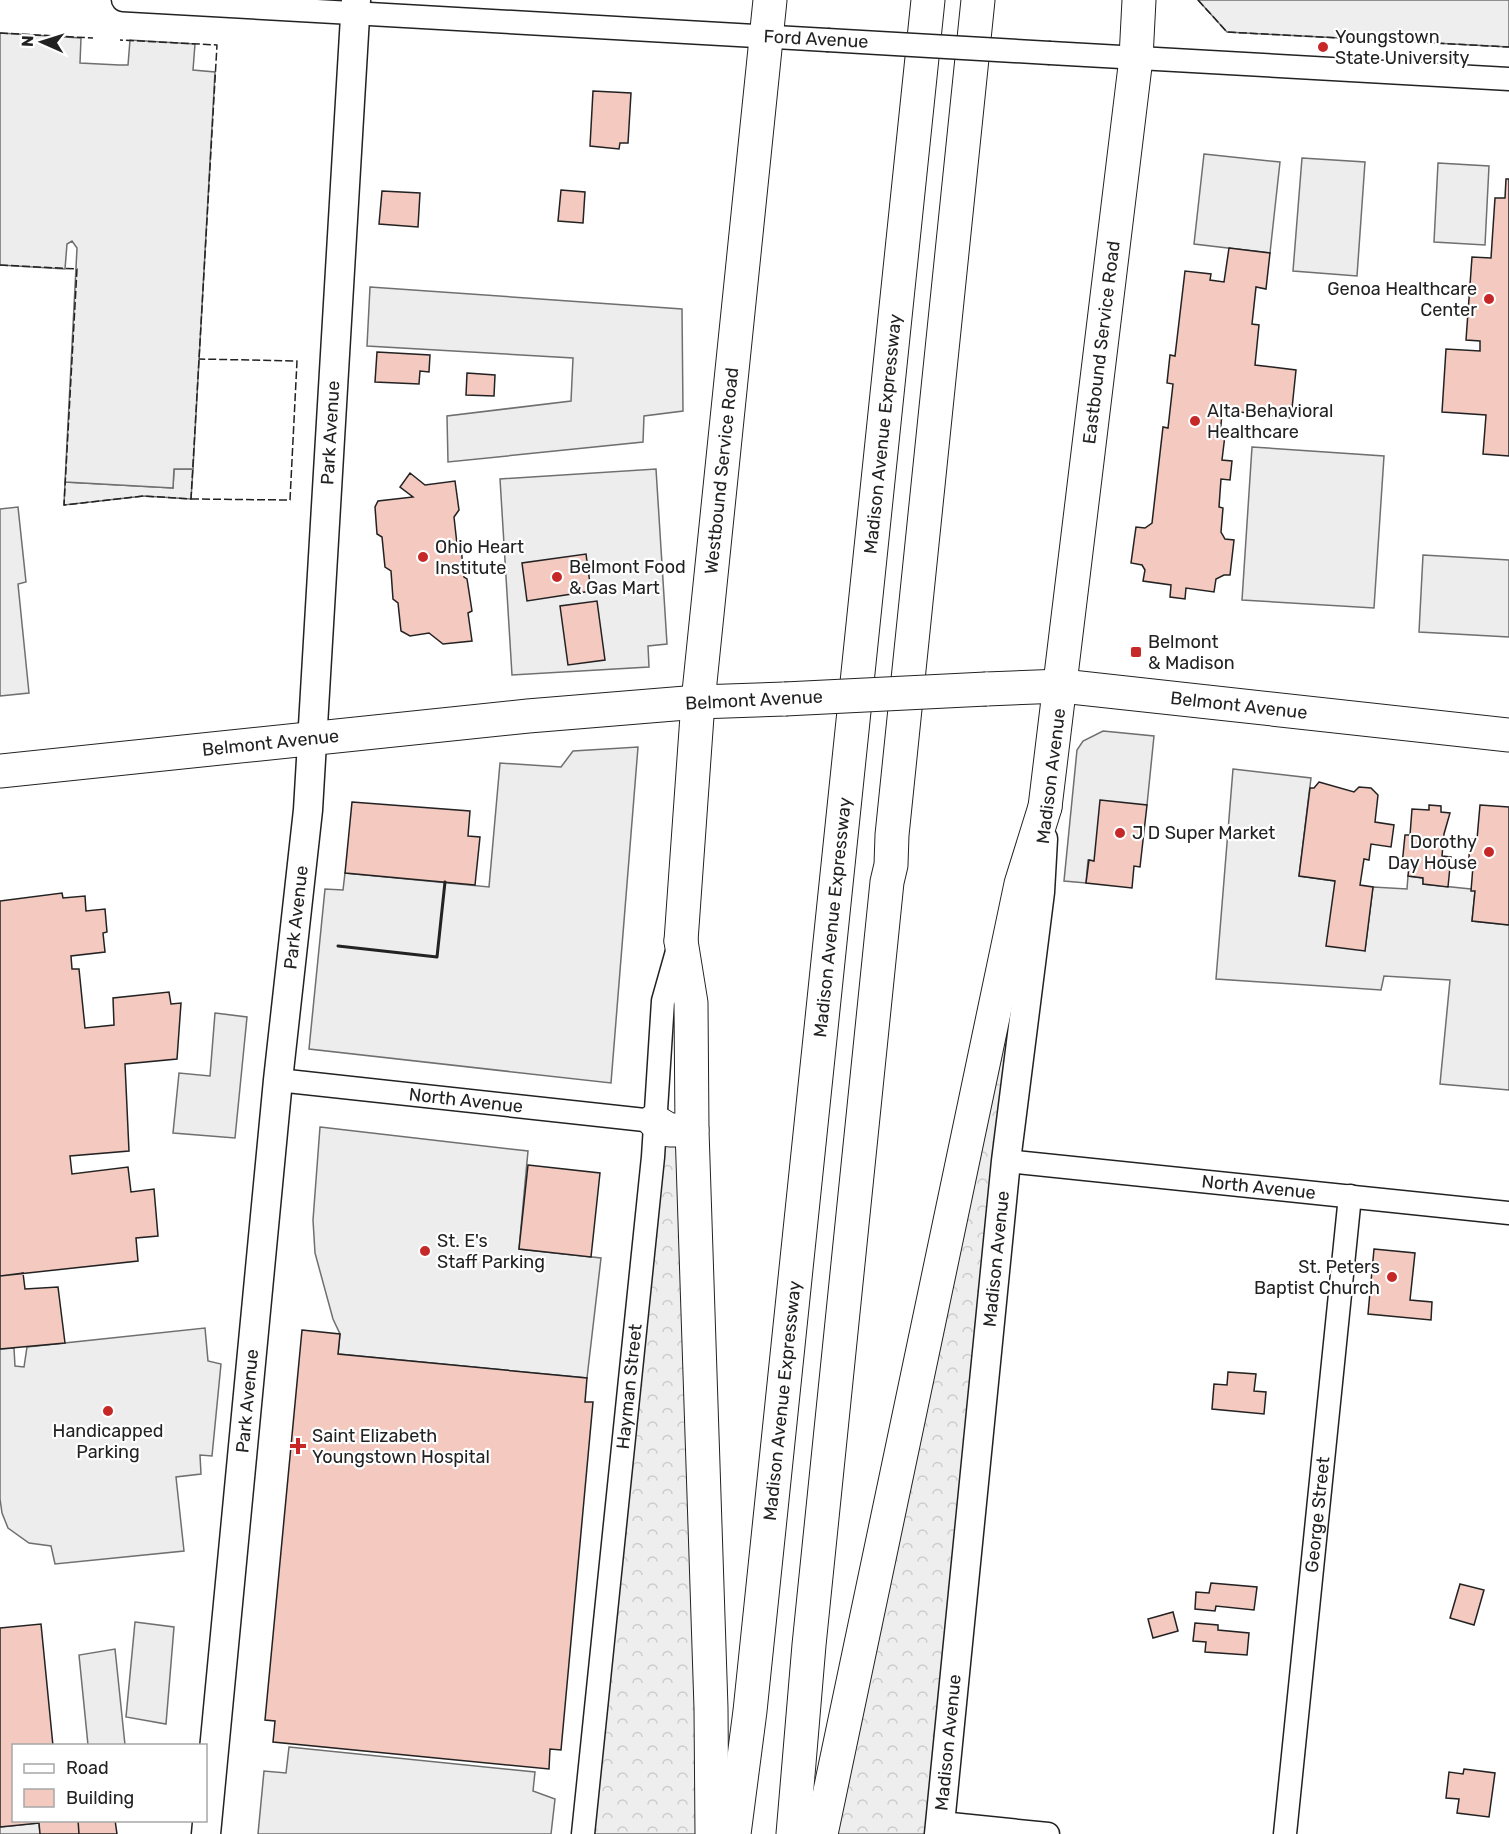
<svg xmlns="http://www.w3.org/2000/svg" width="1509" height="1834" font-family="Rubik,sans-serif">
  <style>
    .forest { fill: url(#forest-crowns); stroke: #6f6f6f; stroke-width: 1.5 }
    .garden { fill: #eee; stroke: #6f6f6f; stroke-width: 1.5 }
    .parking { fill: #ededed; stroke: #6f6f6f; stroke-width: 1.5 }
    .building { fill: #f3c9c0; stroke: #222; stroke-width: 1.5 }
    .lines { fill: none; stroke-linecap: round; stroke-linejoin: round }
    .minor-casing { stroke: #222; stroke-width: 25 }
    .tertiary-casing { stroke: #222; stroke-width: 31 }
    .secondary-casing { stroke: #222; stroke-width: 35 }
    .motorway-casing { stroke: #222; stroke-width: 35 }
    .minor { stroke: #fff; stroke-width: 22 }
    .tertiary { stroke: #fff; stroke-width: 28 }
    .secondary { stroke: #fff; stroke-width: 33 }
    .motorway { stroke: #fff; stroke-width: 33 }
    .minor-bridge-casing { stroke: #222; stroke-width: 25; stroke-linecap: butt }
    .secondary-bridge-casing { stroke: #222; stroke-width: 35; stroke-linecap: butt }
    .minor-bridge { stroke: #fff; stroke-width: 22 }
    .secondary-bridge { stroke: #fff; stroke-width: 33 }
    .fence { stroke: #222; stroke-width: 1.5; stroke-dasharray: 8 3; stroke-linecap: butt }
    .wall { stroke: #222; stroke-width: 3 }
    .poi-dot { fill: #c62828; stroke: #fff; stroke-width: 2 }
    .labels { text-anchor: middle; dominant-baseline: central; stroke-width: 4.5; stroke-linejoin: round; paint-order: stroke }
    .poi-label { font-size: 18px; fill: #222; stroke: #fff; text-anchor: start }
    .street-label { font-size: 18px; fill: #222; stroke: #fff }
  </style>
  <defs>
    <pattern id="forest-crowns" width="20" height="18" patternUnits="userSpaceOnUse" patternTransform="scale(1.5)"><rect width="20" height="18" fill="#eee"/><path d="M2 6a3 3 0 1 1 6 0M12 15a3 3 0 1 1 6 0" fill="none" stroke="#ccc"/></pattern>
  </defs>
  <rect width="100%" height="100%" fill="#fff"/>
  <path class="forest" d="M1021,884L939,1834H821Z
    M654,1121L692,1130L712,1834H583Z"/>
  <path class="garden" d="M1198,0H1509V47L1227,32Z
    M174,469H193L191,499L144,496L64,505L65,482L173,488Z
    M39,1823L40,1834H0V1827Z"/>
  <path class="parking" d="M0,33L81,38L80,63L119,65H128L130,40L195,44L193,70L215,72L193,469H174L173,488L65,482L77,248L72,241L67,244L65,269L0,265Z
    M1204,154L1280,162L1270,253L1194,244Z
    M1302,158L1365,162L1357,276L1293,271Z
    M1438,163L1489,166L1485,245L1434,242Z
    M370,287L682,309L683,411L644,416L643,442L448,462L447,416L571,401L573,358L367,346Z
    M1252,447L1384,456L1374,608L1242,600Z
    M656,469L667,644L648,646L649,667L512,675L500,479Z
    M18,507L26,582L18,584L29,693L0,696V509Z
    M1423,555L1509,560V637L1419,632Z
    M1103,731L1154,736L1147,805L1094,861L1088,860L1086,883L1064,881L1077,750L1083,741Z
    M638,747L611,1083L309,1049L325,889L343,890L345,873L489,887L500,763L561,767L573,751Z
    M1233,769L1311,778L1299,876L1335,881L1365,950L1373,887L1407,889L1408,876L1423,878V884L1471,889L1475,891L1472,921L1509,925V1090L1440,1084L1450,980L1384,976L1381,990L1216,979Z
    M215,1013L247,1017L235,1138L173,1133L179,1073L210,1076Z
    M320,1127L528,1151L519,1249L601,1258L587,1378L338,1354L340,1334L333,1319L315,1253L313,1220Z
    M205,1328L208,1361L221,1364L212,1456L200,1455L201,1474L176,1477L184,1551L55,1564L51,1546L29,1543L8,1528L2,1513L0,1499V1349L14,1348L15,1366L24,1367L27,1347Z
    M135,1622L174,1627L166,1724L126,1717Z
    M115,1649L125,1745H88L79,1655Z
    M289,1747L535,1772L533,1791L555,1799L551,1834H258L264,1771L286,1773Z"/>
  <path class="building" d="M593,91L631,93L628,143H620L619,149L590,146Z
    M1506,179H1509V456L1483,454L1486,415L1442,412L1446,349L1480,351V341L1466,340L1472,257L1491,258L1495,198H1505Z
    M561,190L585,192L583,223L558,221Z
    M382,191L420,193L418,227L379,224Z
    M1229,248L1270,253L1266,289L1256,287L1252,324L1259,325L1255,365L1296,370L1291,418L1214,409V413L1222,414L1220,435H1225L1222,460L1232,461L1230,480L1221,479L1219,507L1223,508L1221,532L1225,539L1234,540L1230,575H1224L1216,579L1214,592L1186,588L1185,599L1170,597L1171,585L1143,581L1145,570L1142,565L1131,563L1136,527L1145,528L1152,523L1163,427L1168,428L1173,384L1167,383L1170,355L1175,356L1185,271L1211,274L1210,280L1224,282Z
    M377,352L430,355L429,372L420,371L419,384L375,382Z
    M467,373L495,375L494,396L466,395Z
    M410,473L425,485L455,481L459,510L454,517L457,544L461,547L464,577L467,579L472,611L468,613L472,641L443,644L429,633L410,636L401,631L398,603L393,599L391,571L385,567L382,537L377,534L375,507L378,501L413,497L400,487Z
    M586,554L591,591L527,601L522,563Z
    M597,601L605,660L568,665L560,606Z
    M1319,782L1354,792L1359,787L1371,788L1378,795L1375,822L1394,825L1391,847L1371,844L1369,860L1364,859L1360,885L1373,887L1365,951L1326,946L1335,881L1299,876L1310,788H1314Z
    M1100,800L1147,805L1140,867L1134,866L1132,888L1086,883L1089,860L1094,861Z
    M352,802L470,811L468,836L480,837L475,885L345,873Z
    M1429,805L1441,806V812L1450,813L1444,834L1442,856L1451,857L1448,887L1423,884V878L1408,876L1409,866L1402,865L1405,835H1410L1412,809L1429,810Z
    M1480,805L1509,807V925L1472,921L1475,891H1471L1473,866L1468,865L1471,839H1477Z
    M62,893L63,898L85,896L86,911L105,909L107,932L103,933L105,952L71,956L72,969H79L85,1028L114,1025L113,998L169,992L171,1004L181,1003L177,1059L125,1064L129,1151L70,1156L72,1174L128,1167L131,1192L154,1189L158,1236L136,1238L138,1261L0,1276V901Z
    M528,1165L600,1173L591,1257L519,1249Z
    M1374,1249L1415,1253L1410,1300L1432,1302L1431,1320L1368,1314Z
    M23,1273L25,1289L58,1287L65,1343L0,1349V1276Z
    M302,1330L340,1334L338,1354L587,1378L585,1402H593L561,1750L550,1749L549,1769L273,1742L275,1721L265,1720Z
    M1228,1372L1256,1374L1254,1391L1266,1392L1264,1414L1212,1409L1214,1384L1227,1385Z
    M1211,1583L1257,1587L1254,1610L1216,1606L1215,1611L1195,1609L1196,1592L1209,1593Z
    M1460,1584L1484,1590L1474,1625L1450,1618Z
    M1173,1612L1178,1631L1153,1638L1148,1619Z
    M1195,1623L1218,1625V1630L1249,1633L1247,1655L1205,1652L1206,1642L1193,1641Z
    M41,1624L53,1746H14V1820H78L79,1834H40L39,1823L0,1827V1628Z
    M1464,1769L1495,1773L1489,1817L1457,1813L1459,1799L1446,1798L1449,1772L1463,1774Z
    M78,1820H115L117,1834H79Z"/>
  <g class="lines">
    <defs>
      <g id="minor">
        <path d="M123,0L827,40"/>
        <path d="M1050,53L1509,79"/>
        <path id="s1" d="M278,1080L654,1121"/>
        <path id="s2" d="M1006,1161L1509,1213"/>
        <path d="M941,1823L1048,1834"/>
        <path id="s3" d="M583,1834L653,1157L663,1001L678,948"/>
        <path id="s4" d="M1285,1834L1350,1196"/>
      </g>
      <g id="tertiary">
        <path id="s5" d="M206,1834L278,1080L308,810L356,0"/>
        <path id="s6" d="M939,1834L1006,1161L1040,892L1043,839"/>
      </g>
      <g id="secondary">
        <path id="s7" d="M986,689L1062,686L1509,735"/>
        <path id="s8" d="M0,771L528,716L698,702L785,699"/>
        <path id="s9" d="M1045,807L1136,58L1139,0"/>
        <path id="s10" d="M681,941L698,702L770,0"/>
      </g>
      <g id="motorway">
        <path d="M681,941L691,1003L692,1130L711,1708L712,1834"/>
        <path d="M654,1121L669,1130H692"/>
        <path id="s11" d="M734,1834L750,1711L928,0"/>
        <path d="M793,1834L809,1645L887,882L891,865L892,835L978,0"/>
        <path d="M821,1834L1021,884L1045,807"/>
      </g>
    </defs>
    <use href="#minor" class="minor-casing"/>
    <use href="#tertiary" class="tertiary-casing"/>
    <use href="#secondary" class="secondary-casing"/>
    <use href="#motorway" class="motorway-casing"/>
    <use href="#minor" class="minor"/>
    <use href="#tertiary" class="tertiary"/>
    <use href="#secondary" class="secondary"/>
    <use href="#motorway" class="motorway"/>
    <defs>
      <path id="minor-bridge" d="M827,40L1050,53"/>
      <path id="secondary-bridge" d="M785,699L986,689"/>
    </defs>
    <use href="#minor-bridge" class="minor-bridge-casing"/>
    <use href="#secondary-bridge" class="secondary-bridge-casing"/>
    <use href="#minor-bridge" class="minor-bridge"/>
    <use href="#secondary-bridge" class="secondary-bridge"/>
    <path class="fence" d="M1198,0L1227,32L1509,47
      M0,33L93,38
      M0,265L77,269L64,505L144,496L191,499L217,45L120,40
      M191,499L290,500L297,361L199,359"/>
    <path class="wall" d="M338,946L437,957L445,882"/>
  </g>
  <g class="poi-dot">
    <circle cx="1323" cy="47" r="6"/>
    <circle cx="1489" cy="299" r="6"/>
    <circle cx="1195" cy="421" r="6"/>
    <circle cx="423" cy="557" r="6"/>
    <circle cx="557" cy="577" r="6"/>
    <rect x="1130" y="646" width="12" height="12" rx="3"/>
    <circle cx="1120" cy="833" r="6"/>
    <circle cx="1489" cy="852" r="6"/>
    <circle cx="425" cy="1251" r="6"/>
    <circle cx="1392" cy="1277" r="6"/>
    <circle cx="108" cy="1411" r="6"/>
    <path d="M295 1437h6v6h6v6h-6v6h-6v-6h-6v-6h6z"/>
  </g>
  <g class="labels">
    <g class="poi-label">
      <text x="1335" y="37">Youngstown<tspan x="1335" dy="21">State University</tspan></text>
      <text x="1477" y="289" text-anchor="end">Genoa Healthcare<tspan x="1477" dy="21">Center</tspan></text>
      <text x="1207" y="411">Alta Behavioral<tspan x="1207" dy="21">Healthcare</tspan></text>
      <text x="435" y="547">Ohio Heart<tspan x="435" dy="21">Institute</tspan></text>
      <text x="569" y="567">Belmont Food<tspan x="569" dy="21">&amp; Gas Mart</tspan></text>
      <text x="1148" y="642">Belmont<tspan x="1148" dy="21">&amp; Madison</tspan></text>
      <text x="1132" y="833">J D Super Market</text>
      <text x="1477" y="842" text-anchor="end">Dorothy<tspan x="1477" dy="21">Day House</tspan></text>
      <text x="437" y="1241">St. E's<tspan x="437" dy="21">Staff Parking</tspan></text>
      <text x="1380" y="1267" text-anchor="end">St. Peters<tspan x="1380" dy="21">Baptist Church</tspan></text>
      <text x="108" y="1431" text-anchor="middle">Handicapped<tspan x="108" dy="21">Parking</tspan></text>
      <text x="312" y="1436">Saint Elizabeth<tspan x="312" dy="21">Youngstown Hospital</tspan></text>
    </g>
    <g class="street-label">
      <text transform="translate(816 39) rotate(3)">Ford Avenue</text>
      <text stroke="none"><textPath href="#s9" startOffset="468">Eastbound Service Road</textPath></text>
      <text stroke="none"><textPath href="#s5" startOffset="1407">Park Avenue</textPath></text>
      <text stroke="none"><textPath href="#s11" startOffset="1408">Madison Avenue Expressway</textPath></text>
      <text stroke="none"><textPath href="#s10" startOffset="472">Westbound Service Road</textPath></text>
      <text transform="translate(754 700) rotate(-3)">Belmont Avenue</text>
      <text stroke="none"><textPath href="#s7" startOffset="254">Belmont Avenue</textPath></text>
      <text stroke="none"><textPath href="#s8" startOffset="272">Belmont Avenue</textPath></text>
      <text transform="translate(1051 776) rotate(-83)">Madison Avenue</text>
      <text stroke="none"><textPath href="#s11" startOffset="922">Madison Avenue Expressway</textPath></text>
      <text stroke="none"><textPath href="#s5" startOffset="921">Park Avenue</textPath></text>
      <text stroke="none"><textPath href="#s1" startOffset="189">North Avenue</textPath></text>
      <text stroke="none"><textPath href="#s2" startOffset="254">North Avenue</textPath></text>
      <text stroke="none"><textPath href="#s6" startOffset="578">Madison Avenue</textPath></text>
      <text stroke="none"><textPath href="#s3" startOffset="450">Hayman Street</textPath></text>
      <text stroke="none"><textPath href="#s11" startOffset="436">Madison Avenue Expressway</textPath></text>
      <text stroke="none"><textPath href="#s5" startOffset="435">Park Avenue</textPath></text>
      <text stroke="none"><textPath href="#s4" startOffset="321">George Street</textPath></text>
      <text stroke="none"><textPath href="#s6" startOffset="92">Madison Avenue</textPath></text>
    </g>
  </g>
  <rect x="12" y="1744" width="195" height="78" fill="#ffffff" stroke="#a7a7a7" stroke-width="1.5"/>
  <rect x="24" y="1764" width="30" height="9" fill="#ffffff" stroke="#a7a7a7" stroke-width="1.5"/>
  <text x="66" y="1774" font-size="18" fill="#222222">Road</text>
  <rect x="24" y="1789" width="30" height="18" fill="#f3c9c0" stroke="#a7a7a7" stroke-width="1.5"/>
  <text x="66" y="1804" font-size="18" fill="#222222">Building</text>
  <g transform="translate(42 42) rotate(273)" stroke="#ffffff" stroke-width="4.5" paint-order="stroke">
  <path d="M0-4.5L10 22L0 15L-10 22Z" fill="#222222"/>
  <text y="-9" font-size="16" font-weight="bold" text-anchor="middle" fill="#222222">N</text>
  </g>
</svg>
